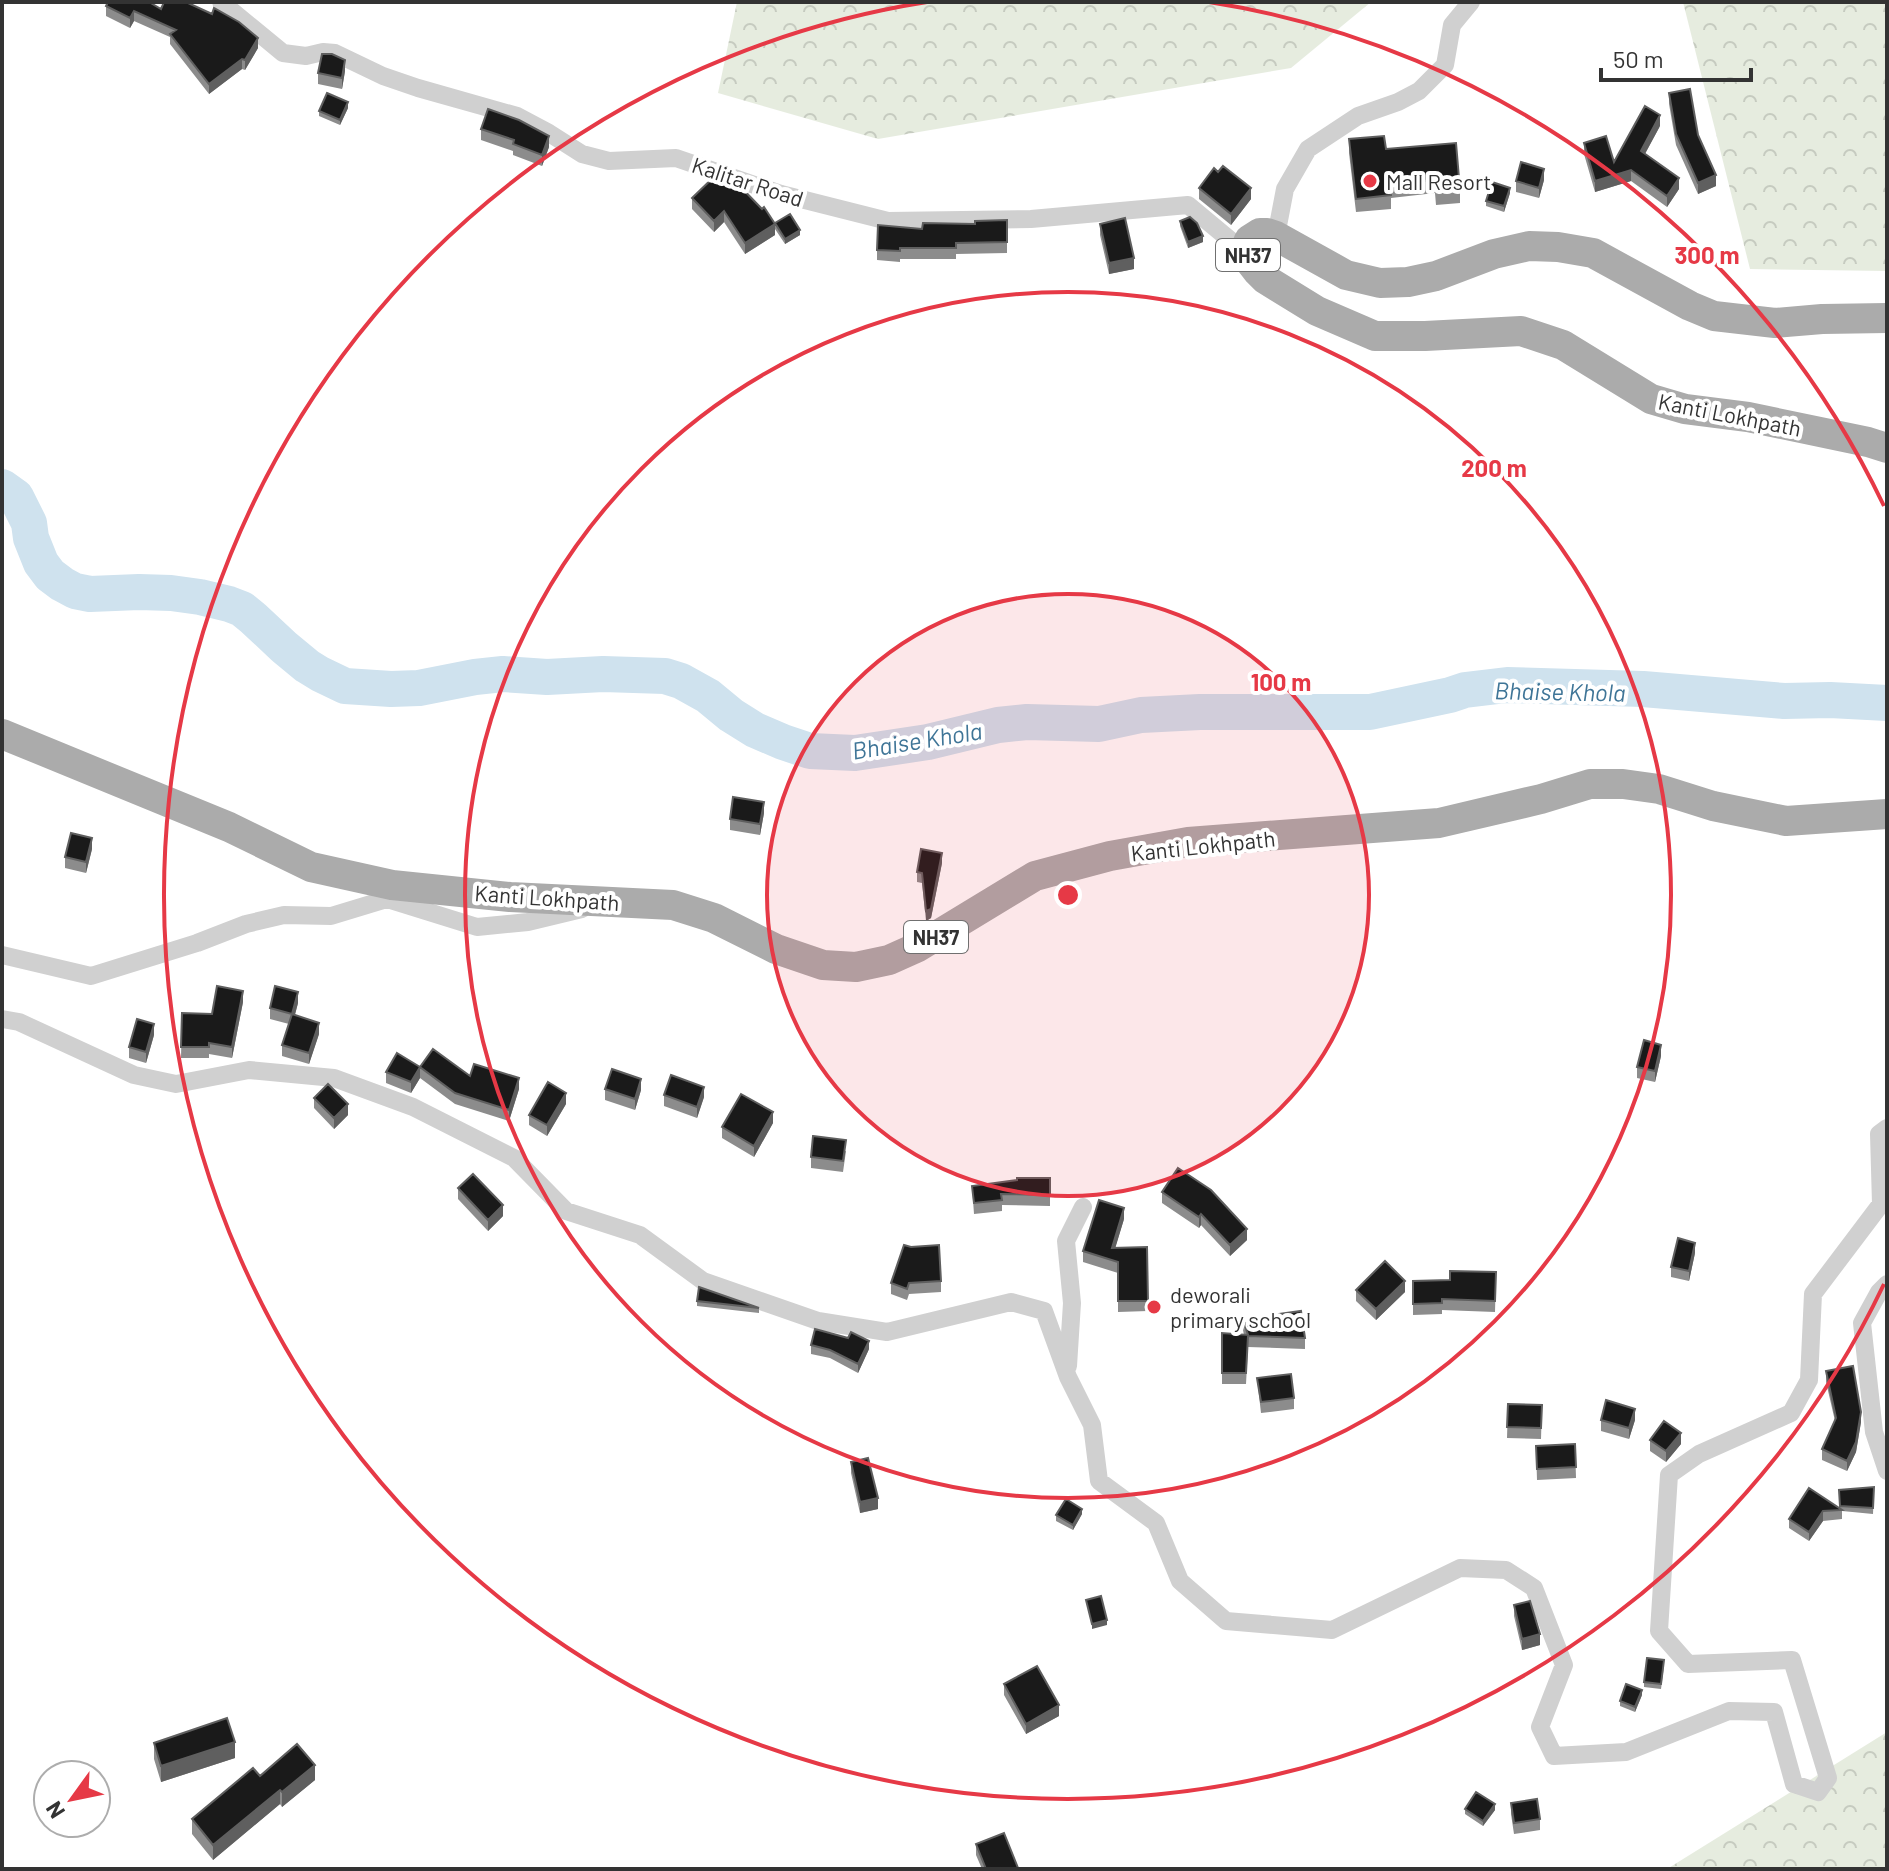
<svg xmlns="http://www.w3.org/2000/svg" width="1889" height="1871" font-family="Barlow,sans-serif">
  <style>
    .forest { fill: url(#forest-crowns) }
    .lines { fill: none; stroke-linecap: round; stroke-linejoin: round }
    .river { stroke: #cfe2ee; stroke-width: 36 }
    .street { stroke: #d0d0d0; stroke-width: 18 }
    .primary { stroke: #ababab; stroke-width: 30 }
    .wall { fill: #8c8c8c }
    .shaded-wall { fill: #5f5f5f }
    .building { fill: #1a1a1a; stroke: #5f5f5f; stroke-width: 2 }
    .ring { fill: none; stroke: #e63946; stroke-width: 4 }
    .poi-dot { fill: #e63946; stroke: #fff; stroke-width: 3 }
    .labels { text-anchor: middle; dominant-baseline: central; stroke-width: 8; stroke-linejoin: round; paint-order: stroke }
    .shield { fill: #fff; stroke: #707070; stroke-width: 2 }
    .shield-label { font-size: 20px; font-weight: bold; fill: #333 }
    .street-label { font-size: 22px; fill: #333; stroke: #fff }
    .poi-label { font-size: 22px; fill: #333; stroke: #fff; text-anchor: start }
    .water-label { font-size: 24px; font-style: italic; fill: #3f7597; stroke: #fff }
    .centre { fill: #e63946; stroke: #fff; stroke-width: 4 }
    .ring-label { font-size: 24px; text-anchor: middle; font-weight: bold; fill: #e63946; stroke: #fff; stroke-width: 8; stroke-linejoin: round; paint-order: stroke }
  </style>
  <defs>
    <pattern id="forest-crowns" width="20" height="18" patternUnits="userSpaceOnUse" patternTransform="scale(2)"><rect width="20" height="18" fill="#e6ecdf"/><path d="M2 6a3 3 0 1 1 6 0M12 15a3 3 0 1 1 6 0" fill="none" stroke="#c6cbc0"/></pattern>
  </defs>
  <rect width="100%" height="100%" fill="#fff"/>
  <path class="forest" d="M737,2H1371L1291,68L878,139L718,93Z
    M1683,2H1887V271L1750,269Z
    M1887,1732V1869H1667Z"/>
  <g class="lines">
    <path class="river" d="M2,487L16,497L29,523L31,538L41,563L50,575L62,584L75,591L90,594L139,592L171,593L200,597L229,604L242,609L253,618L284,647L307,666L320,674L345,686L391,689L419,688L475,677L503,674L547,677L603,674L665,676L681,681L708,696L731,715L755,730L783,742L810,751L855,753L928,742L998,725L1027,722L1099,724L1141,715L1200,712H1370L1450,695L1465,690L1507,685L1643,689L1784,701L1830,700L1887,703"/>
    <path class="street" d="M221,2L283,53L306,56L323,52L335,53L383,76L418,88L517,116L549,133L582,154L609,161L676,158L781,194L888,221L1031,219L1188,205L1248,255
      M1276,236L1285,189L1308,149L1358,116L1398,102L1419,91L1445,65L1452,25L1471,2
      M2,955L91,976L197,943L246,924L284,915L331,916L387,899L477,927L528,922L582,909
      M2,1019L19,1022L134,1075L176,1084L249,1070L334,1078L413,1107L514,1158L566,1211L640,1235L703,1281L818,1321L887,1332L1011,1302L1044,1311L1068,1377L1092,1425L1099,1481L1156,1523L1180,1581L1226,1621L1332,1630L1460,1568L1506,1570L1534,1588L1564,1665L1540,1727L1554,1756L1626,1752L1729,1711L1774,1712L1794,1784L1818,1792L1828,1778L1792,1660L1688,1664L1659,1631L1669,1475L1699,1454L1791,1413L1809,1380L1813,1294L1881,1204L1879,1134L1887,1128
      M1887,1284L1879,1292L1862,1323L1874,1432L1887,1471
      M1068,1366L1072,1303L1066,1241L1083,1207"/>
    <path class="primary" d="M1887,318L1822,319L1775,323L1714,316L1690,306L1593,253L1558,247L1529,246L1494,254L1436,276L1408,282L1380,283L1346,275L1276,236L1267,233H1260L1249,240L1246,248L1248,255L1251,263L1258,272L1265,279L1317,311L1375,336H1425L1521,331L1563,345L1651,399L1685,409L1748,417L1868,442L1887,448
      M2,734L229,827L311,867L392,885L510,897L673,905L714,918L776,949L823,965L856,967L889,960L918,947L1035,876L1110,856L1188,842L1439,823L1541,799L1590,784H1623L1659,789L1713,806L1786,821L1887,814"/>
  </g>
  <path class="wall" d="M106,6L161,9L258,48L245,70L242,69L209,94L170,44V37L134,21L130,28L106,16Z
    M345,71L342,89L318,84V73Z
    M1669,93L1698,135L1716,186L1698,194L1676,145L1669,104Z
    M348,108L340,125L319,116V111Z
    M1660,126L1645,154L1679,189L1667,207L1631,181L1595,192L1584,154V143L1614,162Z
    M481,129L549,147L542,166L513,155V151L481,140Z
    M1349,139L1386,149L1460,190V203L1436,205L1435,193L1391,198V209L1356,212L1349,153Z
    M1218,172L1251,199L1231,225L1199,199V188Z
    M717,174L775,235L745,254L724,222L714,232L692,209V198Z
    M1544,180L1539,198L1516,192V181Z
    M1510,193L1504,212L1486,206V201Z
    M1007,220V253L956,254V259H900V262L877,260V250L922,229Z
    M1180,221L1203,242L1188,248L1180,226Z
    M775,223L800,235L785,244L775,229Z
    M1100,224L1134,269L1109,274L1100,235Z
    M764,813L760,835L730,830V819Z
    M92,849L86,873L65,868V857Z
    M942,863L931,918L926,921L922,883L917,882V872Z
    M243,1002L232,1058L209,1054V1058H181L182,1013L212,1014Z
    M298,1003L295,1015L319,1034L309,1064L282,1056V1045L289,1024L270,1019V1008Z
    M154,1035L146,1063L129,1058V1047Z
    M1661,1056L1655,1082L1637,1078V1067Z
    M420,1067L519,1089L509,1121L455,1104L420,1078L411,1093L386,1083V1072Z
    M605,1089L641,1090L635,1110L605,1100Z
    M664,1095L704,1097L697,1118L664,1106Z
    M314,1098L348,1115L334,1129L314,1108Z
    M566,1104L547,1136L529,1125V1115Z
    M773,1123L754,1157L722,1138V1127Z
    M846,1151L843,1172L811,1168V1157Z
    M1050,1178V1206L1002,1205V1211L974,1214L972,1186Z
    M458,1188L503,1216L488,1231L458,1199Z
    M1162,1192L1247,1240L1230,1256L1201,1225L1199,1228L1162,1203Z
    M1124,1219L1115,1248L1147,1247L1148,1311L1118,1312V1273L1083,1262V1251Z
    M1695,1253L1689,1281L1671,1277V1267Z
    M1496,1272L1495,1312L1442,1310V1314L1413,1315V1281L1450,1280Z
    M941,1281V1292L909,1294L907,1300L891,1294V1283Z
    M1356,1290L1405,1292L1376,1320L1356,1301Z
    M697,1301L759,1308V1313L697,1306Z
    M1243,1319L1305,1338V1349L1248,1347L1246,1384H1222V1333L1244,1335L1243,1330Z
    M811,1345L869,1349L858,1373L830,1358L811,1354Z
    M1826,1371L1861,1422L1856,1452L1847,1471L1822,1460V1449L1835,1421L1826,1382Z
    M1257,1378L1294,1398V1409L1261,1413Z
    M1508,1404L1542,1405L1541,1439L1507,1438Z
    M1601,1420H1635L1629,1439L1601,1431Z
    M1650,1440L1681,1444L1666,1462L1650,1451Z
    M1575,1444L1576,1478L1537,1480L1536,1446Z
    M851,1462L878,1509L860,1513L851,1473Z
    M1874,1487L1873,1514L1842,1511V1519L1823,1521L1809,1541L1789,1528V1519L1809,1488L1840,1509L1839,1490Z
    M1082,1514L1073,1530L1056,1521V1515Z
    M1514,1605L1540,1645L1522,1650L1514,1616Z
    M1664,1666L1661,1689L1644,1687V1682Z
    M1004,1684L1059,1716L1026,1734L1004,1695Z
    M1642,1695L1635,1712L1620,1706V1701Z
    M154,1743L235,1758L161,1782L154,1759Z
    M260,1776L315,1780L282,1807L280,1804L213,1860L192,1834V1819Z
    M1511,1803L1540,1819V1830L1514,1834L1511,1814Z
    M1465,1809L1495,1810L1483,1826L1465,1814Z
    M976,1844L1018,1869H982L976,1855Z"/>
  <path class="shaded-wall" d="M134,11V21L130,28V18Z
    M258,38V48L245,70V60Z
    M242,59V69L209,94V84Z
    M345,60V71L342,89V78Z
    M348,102V108L340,125V120Z
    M1660,115V126L1641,161V151Z
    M549,136V147L542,166V155Z
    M1544,169V180L1539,198V188Z
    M1631,170V181L1595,192V181Z
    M1716,175V186L1698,194V183Z
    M1679,178V189L1667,207V196Z
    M1251,188V199L1231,225V214Z
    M1510,188V193L1504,212V206Z
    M724,211V222L714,232V221Z
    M775,224V235L745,254V243Z
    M800,230V235L785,244V239Z
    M1203,236V242L1188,248V242Z
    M1134,258V269L1109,274V263Z
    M764,802V813L760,835V824Z
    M92,838V849L86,873V862Z
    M942,853V863L931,918L926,921V911Z
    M243,991V1002L232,1058V1047Z
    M298,992V1003L292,1025V1014Z
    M319,1023V1034L309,1064V1053Z
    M154,1024V1035L146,1063V1052Z
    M1661,1045V1056L1655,1082V1071Z
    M420,1067V1078L411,1093V1082Z
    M519,1078V1089L509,1121V1110Z
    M641,1079V1090L635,1110V1099Z
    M704,1087V1097L697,1118V1107Z
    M566,1093V1104L547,1136V1125Z
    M348,1104V1115L334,1129V1118Z
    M773,1112V1123L754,1157V1146Z
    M503,1205V1216L488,1231V1220Z
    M1124,1208V1219L1112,1259V1248Z
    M1201,1214V1225L1199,1228V1217Z
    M1247,1229V1240L1230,1256V1245Z
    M1695,1243V1253L1689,1281V1271Z
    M1405,1281V1292L1376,1320V1309Z
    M869,1341V1349L858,1373V1364Z
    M1635,1409V1420L1629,1439V1428Z
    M1861,1412V1422L1856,1452L1847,1471V1461Z
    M1681,1433V1444L1666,1462V1451Z
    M878,1498V1509L860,1513V1502Z
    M1082,1509V1514L1073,1530V1525Z
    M1823,1511V1521L1809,1541V1532Z
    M1107,1620V1625L1092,1629V1624Z
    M1540,1634V1645L1522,1650V1639Z
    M1642,1690V1695L1635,1712V1707Z
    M1059,1705V1716L1026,1734V1724Z
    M235,1742V1758L161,1782V1766Z
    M315,1765V1780L282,1807V1792Z
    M280,1790V1804L213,1860V1845Z
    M1495,1804V1810L1483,1826V1821Z"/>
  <path class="building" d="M108,2H149L161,9L164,2H186L212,14L214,8L239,22L258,38L245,60L242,59L209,84L170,34L176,30L134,11L130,18L106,6Z
    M322,54H332L345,60L342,78L318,73Z
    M1690,89L1698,135L1716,175L1698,183L1676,134L1669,93Z
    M327,93L348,102L340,120L319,111Z
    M1645,106L1660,115L1641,151L1679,178L1667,196L1631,170L1595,181L1584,143L1606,136L1614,162Z
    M488,109L519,120L549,136L542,155L513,144L514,140L481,129Z
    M1384,136L1386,149L1456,143L1460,190L1436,191L1435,180L1390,184L1391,195L1356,199L1349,139Z
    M1521,162L1544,169L1539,188L1516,181Z
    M1223,166L1251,188L1231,214L1199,188L1214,168L1218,172Z
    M717,174L733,179L762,209L764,207L775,224L745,243L724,211L714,221L692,198Z
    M1492,182L1510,188L1504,206L1486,201Z
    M790,214L800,230L785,239L775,223Z
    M1190,217L1197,223L1203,236L1188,242L1180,221Z
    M1125,218L1134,258L1109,263L1100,224Z
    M1007,220V242L956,243V248H900V251L877,250L878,225L922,229L923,223L975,224V221Z
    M733,797L764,802L760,824L730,819Z
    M71,833L92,838L86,862L65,857Z
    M921,849L942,853L931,909L926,911L922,873L917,872Z
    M217,986L243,991L232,1047L209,1043V1047H181L182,1013L212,1014Z
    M275,986L298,992L292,1014L270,1008Z
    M292,1014L319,1023L309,1053L282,1045Z
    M137,1019L154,1024L146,1052L129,1047Z
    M1644,1040L1661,1045L1655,1071L1637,1067Z
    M433,1049L470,1076L474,1064L519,1078L509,1110L455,1093L420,1067Z
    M397,1053L420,1067L411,1082L386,1072Z
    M612,1069L641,1079L635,1099L605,1089Z
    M671,1075L704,1087L697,1107L664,1095Z
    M548,1082L566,1093L547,1125L529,1115Z
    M328,1084L348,1104L334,1118L314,1098Z
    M741,1094L773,1112L754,1146L722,1127Z
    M813,1136L846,1140L843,1161L811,1157Z
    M1178,1168L1211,1190L1247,1229L1230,1245L1201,1214L1199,1217L1162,1192Z
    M473,1174L503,1205L488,1220L458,1188Z
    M1017,1178H1050V1195L1001,1194L1002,1200L974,1203L972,1186L1017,1180Z
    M1099,1200L1124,1208L1112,1248L1147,1247L1148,1301H1118V1262L1083,1251Z
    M1678,1238L1695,1243L1689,1271L1671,1267Z
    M904,1245L911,1247L939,1245L941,1281L909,1283L907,1289L891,1283Z
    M1385,1261L1405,1281L1376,1309L1356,1290Z
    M1450,1271L1496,1272L1495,1301L1442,1299V1303L1413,1304V1281L1450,1280Z
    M699,1287L759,1308L697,1301Z
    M1301,1311L1305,1338L1248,1336L1246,1373H1222V1333L1248,1335L1243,1319Z
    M815,1329L848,1338L851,1332L869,1341L858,1364L830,1350L811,1345Z
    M1853,1366L1861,1412L1856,1442L1847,1461L1822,1449L1836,1418L1826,1371Z
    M1291,1374L1294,1398L1261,1402L1257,1378Z
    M1606,1400L1635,1409L1629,1428L1601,1420Z
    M1508,1404L1542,1405L1541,1428L1507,1427Z
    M1664,1421L1681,1433L1666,1451L1650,1440Z
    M1575,1444L1576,1467L1537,1469L1536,1446Z
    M868,1458L878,1498L860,1502L851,1462Z
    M1874,1487L1873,1508L1840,1506L1839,1490Z
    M1809,1488L1842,1510L1823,1511L1809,1532L1789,1519Z
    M1066,1499L1082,1509L1073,1525L1056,1515Z
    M1101,1596L1107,1620L1092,1624L1086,1600Z
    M1530,1601L1540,1634L1522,1639L1514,1605Z
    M1647,1658L1664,1660L1661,1684L1644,1682Z
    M1037,1666L1059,1705L1026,1724L1004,1684Z
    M1626,1684L1642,1690L1635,1707L1620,1701Z
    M227,1718L235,1742L161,1766L154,1743Z
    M297,1744L315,1765L282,1792L280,1790L213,1845L192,1819L253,1768L260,1776Z
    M1476,1792L1495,1804L1483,1821L1465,1809Z
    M1537,1799L1540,1819L1514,1823L1511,1803Z
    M1004,1833L1018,1868L986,1869L976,1844Z"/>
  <circle cx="1068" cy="895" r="301" fill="#e63946" fill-opacity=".12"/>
  <g class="ring">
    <circle cx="1068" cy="895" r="301"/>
    <circle cx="1068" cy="895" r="603"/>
    <path d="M1884 1284A904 904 0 1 1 927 2M1209 2A904 904 0 0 1 1884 506"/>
  </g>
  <g class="poi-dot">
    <circle cx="1370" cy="181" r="8"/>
    <circle cx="1154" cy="1307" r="8"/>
  </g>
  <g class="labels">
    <g class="shield">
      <rect x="1216" y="239" width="64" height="32" rx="6"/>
      <rect x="904" y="921" width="64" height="32" rx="6"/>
    </g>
    <g class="shield-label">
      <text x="1248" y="255">NH37</text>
      <text x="936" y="937">NH37</text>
    </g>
    <g class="street-label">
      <text transform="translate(748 181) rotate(18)">Kalitar Road</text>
      <text transform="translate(1730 414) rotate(11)">Kanti Lokhpath</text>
      <text transform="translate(1203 845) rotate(-6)">Kanti Lokhpath</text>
      <text transform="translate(547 897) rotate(4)">Kanti Lokhpath</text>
    </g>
    <g class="poi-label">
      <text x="1386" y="181">Mall Resort</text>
      <text x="1170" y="1294">deworali<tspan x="1170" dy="25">primary school</tspan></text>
    </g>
    <g class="water-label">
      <text transform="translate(1560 691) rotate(1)">Bhaise Khola</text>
      <text transform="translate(917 740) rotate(-9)">Bhaise Khola</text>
    </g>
  </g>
  <circle cx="1068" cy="895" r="12" class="centre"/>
  <g class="ring-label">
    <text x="1707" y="264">300 m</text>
    <text x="1494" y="477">200 m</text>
    <text x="1281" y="691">100 m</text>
  </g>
  <rect width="1889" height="1871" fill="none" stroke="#333333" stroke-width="8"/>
  <g transform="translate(72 1799) rotate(237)"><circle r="38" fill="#ffffff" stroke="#adadad" stroke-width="2"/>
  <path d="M0-6L14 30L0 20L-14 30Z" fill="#e63946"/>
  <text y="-12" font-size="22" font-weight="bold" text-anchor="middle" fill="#333333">N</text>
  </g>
  <path d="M1601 68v12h150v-12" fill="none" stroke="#333333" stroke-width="4"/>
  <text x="1613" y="68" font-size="24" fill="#333333" stroke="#ffffff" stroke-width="6" paint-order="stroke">50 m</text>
</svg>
